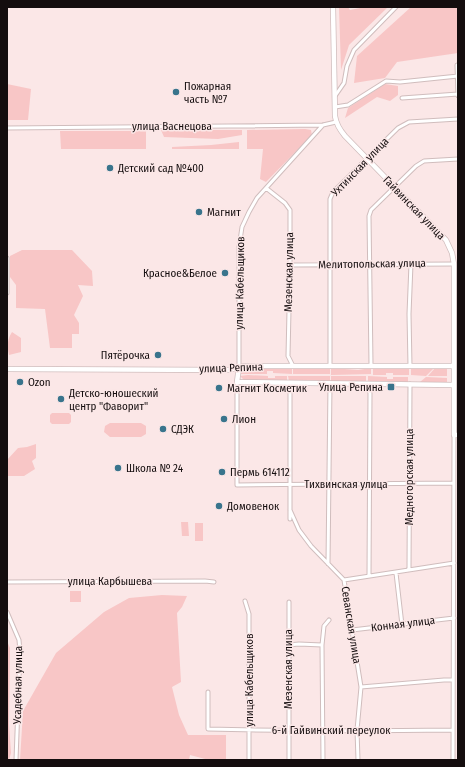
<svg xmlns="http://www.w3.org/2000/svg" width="465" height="767" font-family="'Fira Sans Condensed',sans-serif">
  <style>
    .green { fill: #f8c6c6 }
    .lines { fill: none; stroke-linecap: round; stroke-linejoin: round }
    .street-casing { stroke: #d0bdbd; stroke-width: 5 }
    .secondary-casing { stroke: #d0bdbd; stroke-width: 6 }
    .street { stroke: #fff; stroke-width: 3 }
    .secondary { stroke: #fff; stroke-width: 4.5 }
    .poi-dot { fill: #39748c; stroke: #fbe7e7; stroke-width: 1.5 }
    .labels { text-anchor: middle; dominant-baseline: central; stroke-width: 3; stroke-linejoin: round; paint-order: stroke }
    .poi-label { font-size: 11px; fill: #140d0e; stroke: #fbe7e7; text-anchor: start }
    .street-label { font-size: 11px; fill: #140d0e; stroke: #fbe7e7 }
  </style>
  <rect width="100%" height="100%" fill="#fbe7e7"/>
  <path class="green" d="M339,7H348L350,10L360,8L361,7H388L349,45L341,70Z
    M411,7H458V53L397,62L385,78L354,83L357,56Z
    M7,84L31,89L28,120H7Z
    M385,84L398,86V95L390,101L377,97L345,118L348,108Z
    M305,129L311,130L312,135L266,182L260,179L263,149H247V130Z
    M161,130H242V135L218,139L164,137Z
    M60,131H146V149H61Z
    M239,142V149H172V147L211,145Z
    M22,250H72L92,271L93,286L78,285L83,296L74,315L79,323V334H72V348H50L45,309L16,308V285L10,277V256Z
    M12,332L21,338V352L9,355C7,346 7,340 12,332Z
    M246,368L292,369V374L273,373V371H267V374H240L241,370Z
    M330,368V374H293V369Z
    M331,368L358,370L371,368V374L331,375Z
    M373,368H409V375H393V373H386V375H373Z
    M411,368H434L426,376L411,375Z
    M435,368L447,369V376H428Z
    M248,375L268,376V378H275V376H287V381L244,380L240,376Z
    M288,376H330V381H289Z
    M331,376H366V381H331Z
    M368,376L387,377V379H393V377H408V382L368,381Z
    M426,377L447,378V382H420Z
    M52,413H69L71,415V422L69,424H52L50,422V415Z
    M110,423H141L146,426V434L141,437H110L104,432L105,426Z
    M36,444V458L32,461L35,469L24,476H7V460L18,448L27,447Z
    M181,522H188L189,536H182Z
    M195,523H203V541H195Z
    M70,591H81V602H70Z
    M162,595L187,596L182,607L177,613L181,682L172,687L179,715L188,735H226V760H209L190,755L189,760H20L23,711L56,653L104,612L129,598Z
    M7,641L10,648L9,724L11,753L9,760H7Z"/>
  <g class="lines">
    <defs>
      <path id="street" d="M457,65L458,96
        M335,96L344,83L347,66L354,50L396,7
        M402,98L458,94
        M335,107L348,105L386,81L400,82L458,76
        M7,128L323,125L336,122
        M266,188L285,203L290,210V265L288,356L292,364
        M7,258V293
        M290,265L454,264
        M371,364L369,216L371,210L416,166L424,161L458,159
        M330,366V199L333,192L398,128L409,122L458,119
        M410,366L409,314L411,264
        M239,367V247L242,227L249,212L257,198L323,125
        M237,382V485L454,483
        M288,386L290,393V519
        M367,387L370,393L369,576
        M290,510L299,530L311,546L344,580L361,687L357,730L358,760
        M328,564L330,384
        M409,570L410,384
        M396,573L402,625
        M344,580L454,563
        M7,582L205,581L214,582
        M245,601L249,614V760
        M7,612L19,640L20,651L16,760
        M352,630L454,618
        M288,645L299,644L322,645
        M361,687L444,680H453
        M208,692V729C290,731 371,731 453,730
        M289,760V602
        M323,760L322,645L324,626L329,620
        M453,760L454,435"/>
      <path id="secondary" d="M333,7L335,116C336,124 340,130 345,136L446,240L452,253L454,264V435H458
        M239,367L237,382L454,385
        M7,369L229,370L239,367L246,366H454"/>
    </defs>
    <use href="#street" class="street-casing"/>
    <use href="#secondary" class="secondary-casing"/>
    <use href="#street" class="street"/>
    <use href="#secondary" class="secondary"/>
  </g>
  <g class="poi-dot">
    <circle cx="176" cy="92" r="4"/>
    <circle cx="110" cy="168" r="4"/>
    <circle cx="199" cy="212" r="4"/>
    <circle cx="225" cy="273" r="4"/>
    <circle cx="158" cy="355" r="4"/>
    <circle cx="20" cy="382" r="4"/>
    <rect x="387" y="383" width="8" height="8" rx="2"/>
    <circle cx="219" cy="388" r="4"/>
    <circle cx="61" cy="399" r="4"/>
    <circle cx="224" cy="419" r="4"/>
    <circle cx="163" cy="429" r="4"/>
    <circle cx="118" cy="468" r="4"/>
    <circle cx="222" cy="472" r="4"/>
    <circle cx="219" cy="506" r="4"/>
  </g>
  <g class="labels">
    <g class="poi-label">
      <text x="184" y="86">Пожарная<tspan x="184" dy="13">часть №7</tspan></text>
      <text x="118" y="168">Детский сад №400</text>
      <text x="207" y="212">Магнит</text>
      <text x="217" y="273" text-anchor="end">Красное&amp;Белое</text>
      <text x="150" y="355" text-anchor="end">Пятёрочка</text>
      <text x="28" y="382">Ozon</text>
      <text x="383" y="387" text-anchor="end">Улица Репина</text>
      <text x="227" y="388">Магнит Косметик</text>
      <text x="69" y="393">Детско-юношеский<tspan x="69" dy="13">центр "Фаворит"</tspan></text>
      <text x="232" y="419">Лион</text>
      <text x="171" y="429">СДЭК</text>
      <text x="126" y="468">Школа № 24</text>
      <text x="230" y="472">Пермь 614112</text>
      <text x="227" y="506">Домовенок</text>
    </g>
    <g class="street-label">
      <text x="172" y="126">улица Васнецова</text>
      <text transform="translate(360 167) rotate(-46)">Ухтинская улица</text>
      <text transform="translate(414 208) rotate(46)">Гайвинская улица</text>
      <text transform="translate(372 264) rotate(-1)">Мелитопольская улица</text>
      <text transform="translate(289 272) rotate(-89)">Мезенская улица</text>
      <text transform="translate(240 283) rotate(-89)">улица Кабельщиков</text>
      <text transform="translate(231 368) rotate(-2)">улица Репина</text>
      <text transform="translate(409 477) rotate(-90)">Медногорская улица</text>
      <text x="346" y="484">Тихвинская улица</text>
      <text x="110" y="581">улица Карбышева</text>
      <text transform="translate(403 624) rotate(-7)">Конная улица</text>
      <text transform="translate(351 625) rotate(81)">Севанская улица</text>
      <text transform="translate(288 669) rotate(-90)">Мезенская улица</text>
      <text transform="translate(249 680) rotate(-90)">улица Кабельщиков</text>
      <text transform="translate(18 685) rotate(-89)">Усадебная улица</text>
      <text x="331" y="730">6-й Гайвинский переулок</text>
    </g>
  </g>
  <rect width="465" height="767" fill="none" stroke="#140d0e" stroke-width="16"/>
</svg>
